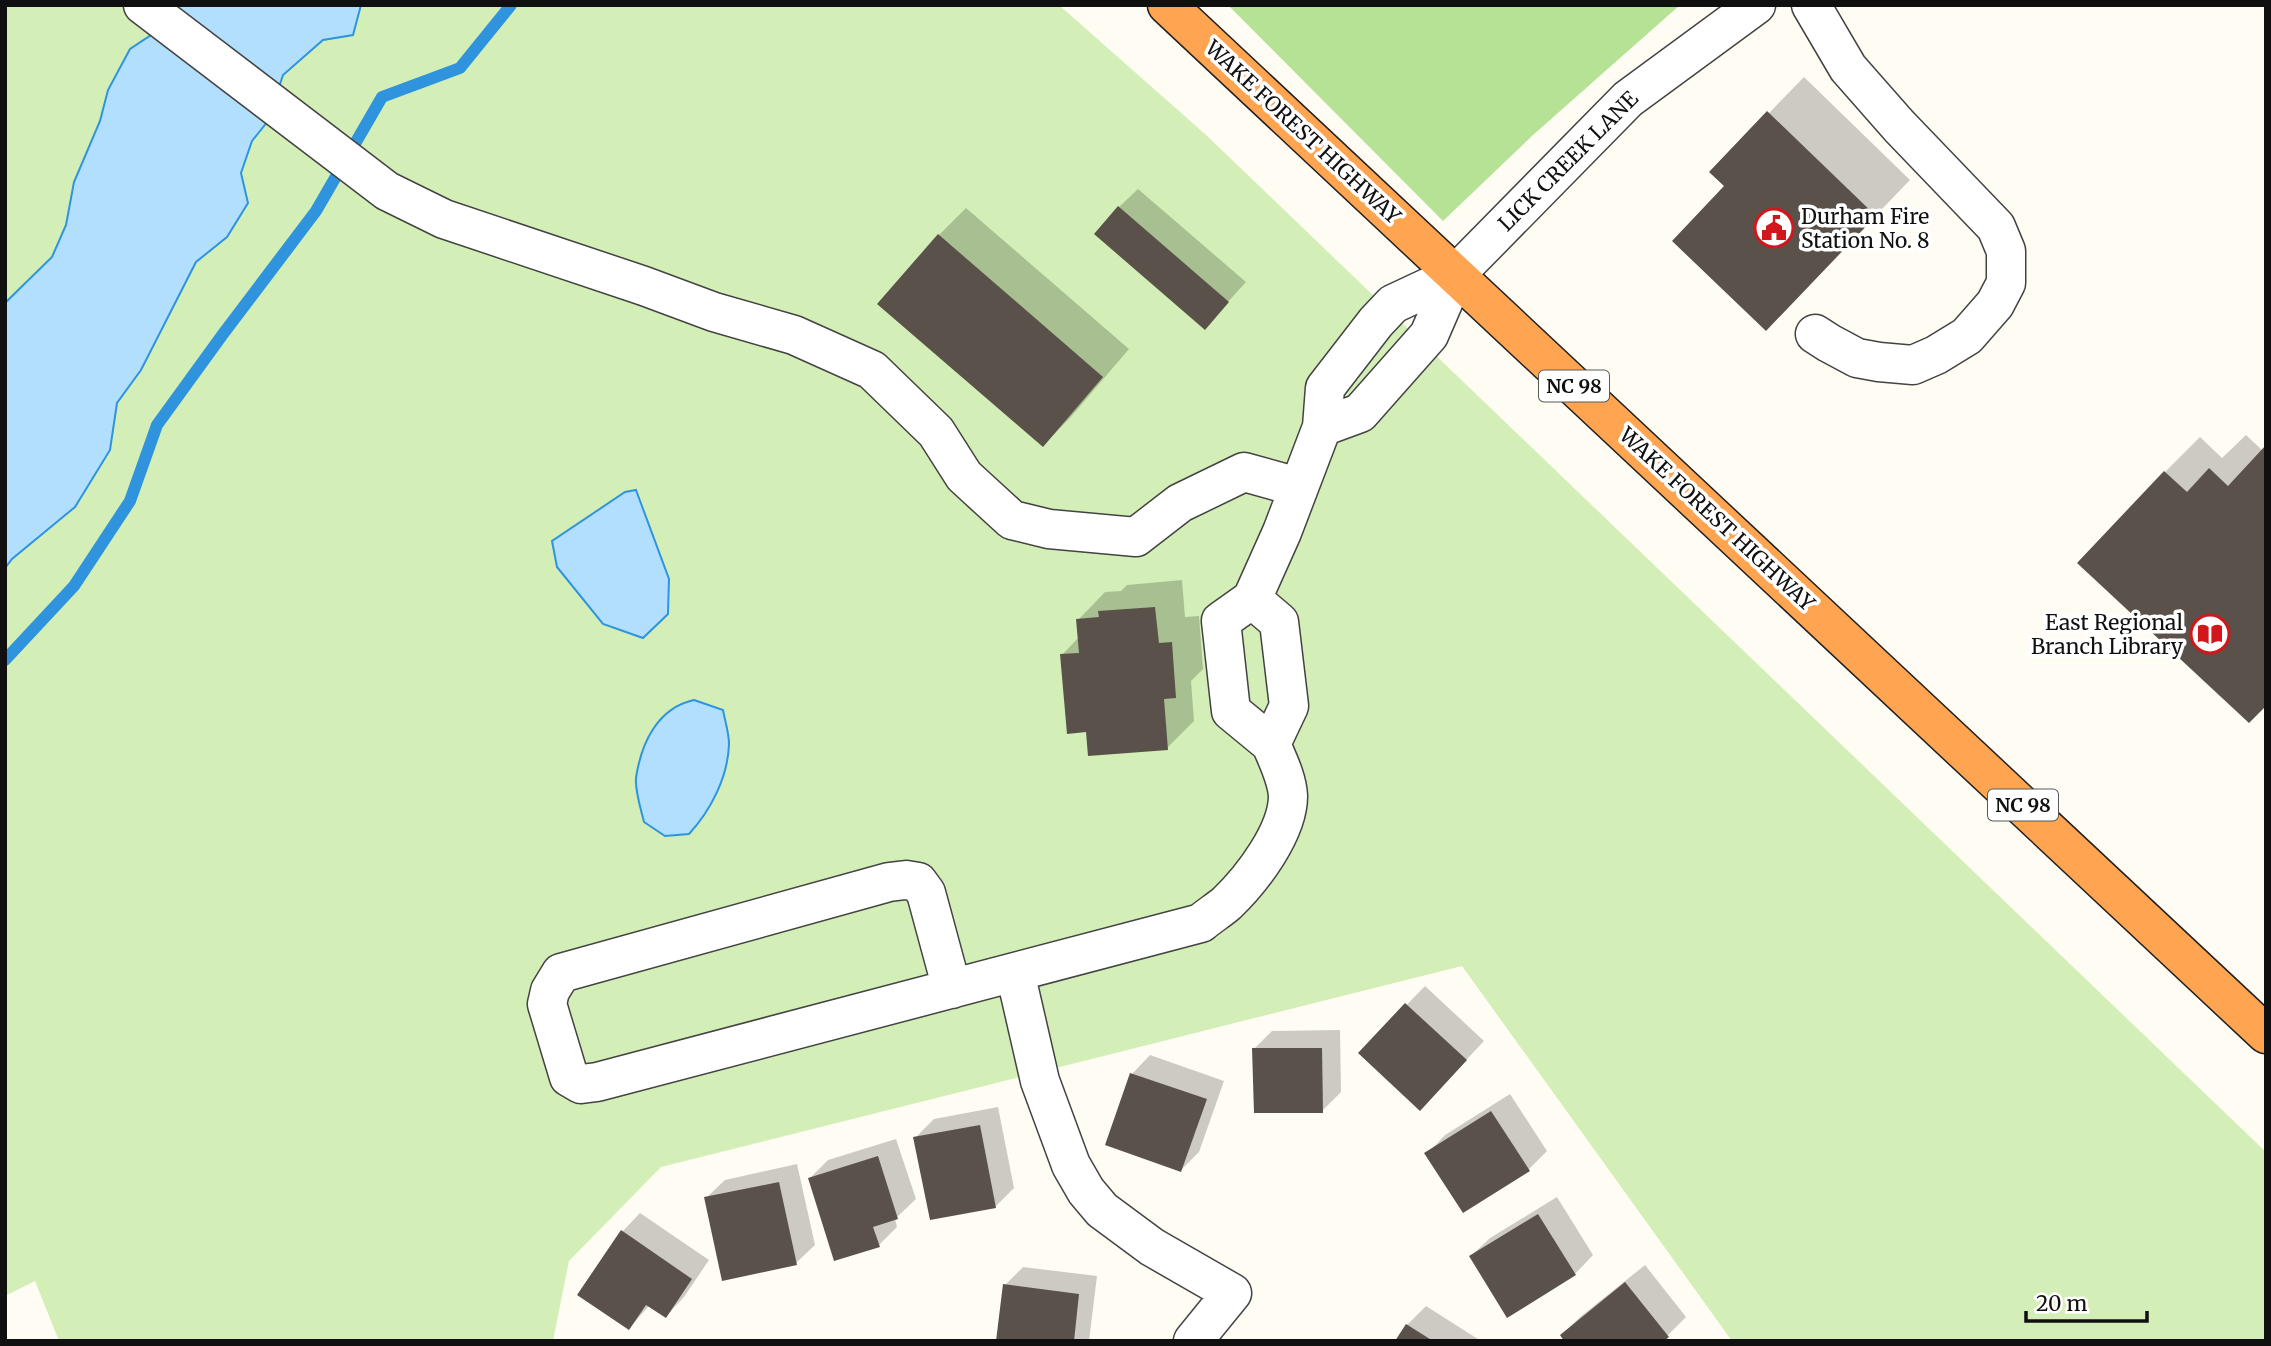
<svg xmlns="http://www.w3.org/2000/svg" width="2271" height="1346" font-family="Merriweather,serif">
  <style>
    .green { fill: #d3efb7 }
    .forest { fill: #b5e294 }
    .water { fill: #b1dffd; stroke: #2f94dd; stroke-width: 2 }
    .shadow { fill: #0003 }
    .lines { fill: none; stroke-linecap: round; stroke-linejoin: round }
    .stream { stroke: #2f94dd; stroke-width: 12 }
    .building { fill: #5a514b }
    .minor-casing { stroke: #434343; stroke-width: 41 }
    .highway-casing { stroke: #212121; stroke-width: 41 }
    .minor { stroke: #fff; stroke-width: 38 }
    .highway { stroke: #ffa451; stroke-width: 38 }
    .labels { text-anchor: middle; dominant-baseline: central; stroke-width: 7; stroke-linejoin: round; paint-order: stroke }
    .shield { fill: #fff; stroke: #585858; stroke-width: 2 }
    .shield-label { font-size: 19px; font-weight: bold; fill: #101010 }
    .street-label { font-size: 21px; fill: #101010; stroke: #fff }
    .poi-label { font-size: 21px; fill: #101010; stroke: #fff; text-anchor: start }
  </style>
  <rect width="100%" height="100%" fill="#fffdf3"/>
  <path class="green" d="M5,5H1059L1205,134L2266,1152V1341H1732L1462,966L661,1167L569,1261L553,1341H59L35,1281L5,1296Z"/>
  <path class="forest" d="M1228,5H1680L1533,135L1443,221Z"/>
  <path class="water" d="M166,5H361L353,35L323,40L283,75L268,121L252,141L241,173L248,203L227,237L196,262L141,370L117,403L110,450L75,507L12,559L5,568V303L52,257L66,225L74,182L100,121L108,90L130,49L151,35Z
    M636,490L669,579L668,614L643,638L603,624L557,567L552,541L625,492Z
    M694,700L723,710C725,721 729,733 729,744C728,777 711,810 689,834L665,836L644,822C641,809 635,792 636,778C641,744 657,708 694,700Z"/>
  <path class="shadow" d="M1804,77L1910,180L1801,293L1726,186L1712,172Z
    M1138,189L1246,282L1205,327L1119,207Z
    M966,208L1129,349L1070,418L1043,445L939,235Z
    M2246,435L2263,451L2266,704L2165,472L2200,437L2222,458Z
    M1182,580L1185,617L1199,616L1203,669L1191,681L1194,721L1167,748L1088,730L1062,655L1079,637L1078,620L1105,592L1121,591L1127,585Z
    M1425,986L1484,1041L1438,1090L1360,1053Z
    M1340,1030L1341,1092L1322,1111L1254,1049L1272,1031Z
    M1150,1055L1224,1081L1199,1152L1181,1170L1132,1074Z
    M1510,1094L1547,1151L1529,1169L1427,1154L1445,1135Z
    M998,1107L1014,1188L995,1207L915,1138L934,1119Z
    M896,1139L916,1199L895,1219L897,1227L879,1245L810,1178L828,1160Z
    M797,1164L815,1245L796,1263L706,1198L725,1180Z
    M1557,1197L1593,1255L1575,1274L1471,1256L1490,1238Z
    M640,1213L709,1260L684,1297L666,1316L650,1305L629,1328L622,1232Z
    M1645,1265L1686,1317L1668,1335H1562L1580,1317Z
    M1023,1267L1097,1276L1089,1341H998L1005,1285Z
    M1426,1306L1481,1341H1398L1407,1325Z"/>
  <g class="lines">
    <path class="stream" d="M5,660L74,586L130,501L157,425L223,334L316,211L382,97L460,68L511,5"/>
  </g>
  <path class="building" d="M1767,111L1876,216L1766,331L1672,241L1724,186L1709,172Z
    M1118,206L1229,302L1205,330L1094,234Z
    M938,234L1103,377L1043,447L877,304Z
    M2266,445V706L2249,723L2077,563L2164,471L2187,492L2209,468L2228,486Z
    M1155,607L1159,643L1172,642L1176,698L1164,699L1168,750L1088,756L1086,732L1067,734L1060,654L1079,653L1076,619L1099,617L1098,611Z
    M1405,1003L1467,1060L1420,1111L1358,1053Z
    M1252,1048H1322L1323,1113H1254Z
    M1130,1073L1207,1099L1181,1172L1105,1145Z
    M1491,1111L1530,1171L1463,1213L1424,1153Z
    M980,1125L996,1208L930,1220L913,1137Z
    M878,1156L898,1219L873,1227L880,1247L834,1261L808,1178Z
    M779,1182L797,1265L722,1281L704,1197Z
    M1538,1214L1576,1275L1507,1318L1469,1256Z
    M621,1230L692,1279L666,1318L646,1305L629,1330L577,1295Z
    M1625,1282L1669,1337L1664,1341H1564L1560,1335Z
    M1003,1284L1079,1294L1074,1341H996Z
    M1406,1324L1433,1341H1395Z"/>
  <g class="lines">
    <defs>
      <path id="minor" d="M143,5L387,191L444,219L644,286L714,312L794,335L872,370L936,432L964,476L1012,520L1049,529L1136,537L1180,503L1244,472L1298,487
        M1811,5L1848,68L1899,126L1996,227L2006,251V283L1995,304L1967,336L1936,355L1913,365L1879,362L1857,358L1829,343L1815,334
        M1455,275L1393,304L1376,322L1325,388L1322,427L1360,413L1429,335L1455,275L1628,99L1756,5
        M1252,599L1279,622L1289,706L1271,744L1231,711L1221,621L1252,599L1282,532L1322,427
        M1015,972L1040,1081L1071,1165L1086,1191L1102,1210L1152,1247L1232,1293L1193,1341
        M952,989L926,893L918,882L906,880L889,882L561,973L550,991L547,1004L569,1077L581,1084L597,1082L1201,923C1209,916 1219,910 1227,903C1252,879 1288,832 1288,796C1287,778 1278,761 1271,744"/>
      <path id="highway" d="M1167,5L2266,1034"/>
    </defs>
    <use href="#minor" class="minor-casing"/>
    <use href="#highway" class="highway-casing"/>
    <use href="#minor" class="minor"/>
    <use href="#highway" class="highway"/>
  </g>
  <defs>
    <symbol id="civic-ring" viewBox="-11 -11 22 22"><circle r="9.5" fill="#fff" stroke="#d1171b" stroke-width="1.5"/><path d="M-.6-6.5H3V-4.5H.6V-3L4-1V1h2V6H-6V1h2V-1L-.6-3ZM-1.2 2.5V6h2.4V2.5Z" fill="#d1171b"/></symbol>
    <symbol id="library-ring" viewBox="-11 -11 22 22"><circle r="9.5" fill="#fff" stroke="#d1171b" stroke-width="1.5"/><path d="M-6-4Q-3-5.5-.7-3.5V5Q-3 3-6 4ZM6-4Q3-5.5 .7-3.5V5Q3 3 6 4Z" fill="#d1171b"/></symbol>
  </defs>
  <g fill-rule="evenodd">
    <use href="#civic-ring" x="1752" y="206" width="44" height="44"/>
    <use href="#library-ring" x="2188" y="612" width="44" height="44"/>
  </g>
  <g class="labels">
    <g class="shield">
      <rect x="1539" y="370.5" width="70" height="31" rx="5"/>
      <rect x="1988" y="789.5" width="70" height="31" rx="5"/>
    </g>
    <g class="shield-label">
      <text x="1574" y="386">NC 98</text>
      <text x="2023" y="805">NC 98</text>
    </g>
    <g class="street-label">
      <text transform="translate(1303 132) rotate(43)">WAKE FOREST HIGHWAY</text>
      <text transform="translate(1568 161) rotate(-45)">LICK CREEK LANE</text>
      <text transform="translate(1717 519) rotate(43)">WAKE FOREST HIGHWAY</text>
    </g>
    <g class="poi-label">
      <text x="1801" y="216">Durham Fire<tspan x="1801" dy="24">Station No. 8</tspan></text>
      <text x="2183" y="622" text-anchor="end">East Regional<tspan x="2183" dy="24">Branch Library</tspan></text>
    </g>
  </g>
  <rect width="2271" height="1346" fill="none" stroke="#101010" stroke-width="14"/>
  <path d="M2026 1311v10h121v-10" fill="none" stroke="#101010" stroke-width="3.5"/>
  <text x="2036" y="1311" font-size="21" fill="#101010" stroke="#ffffff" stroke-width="5" paint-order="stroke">20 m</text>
</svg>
